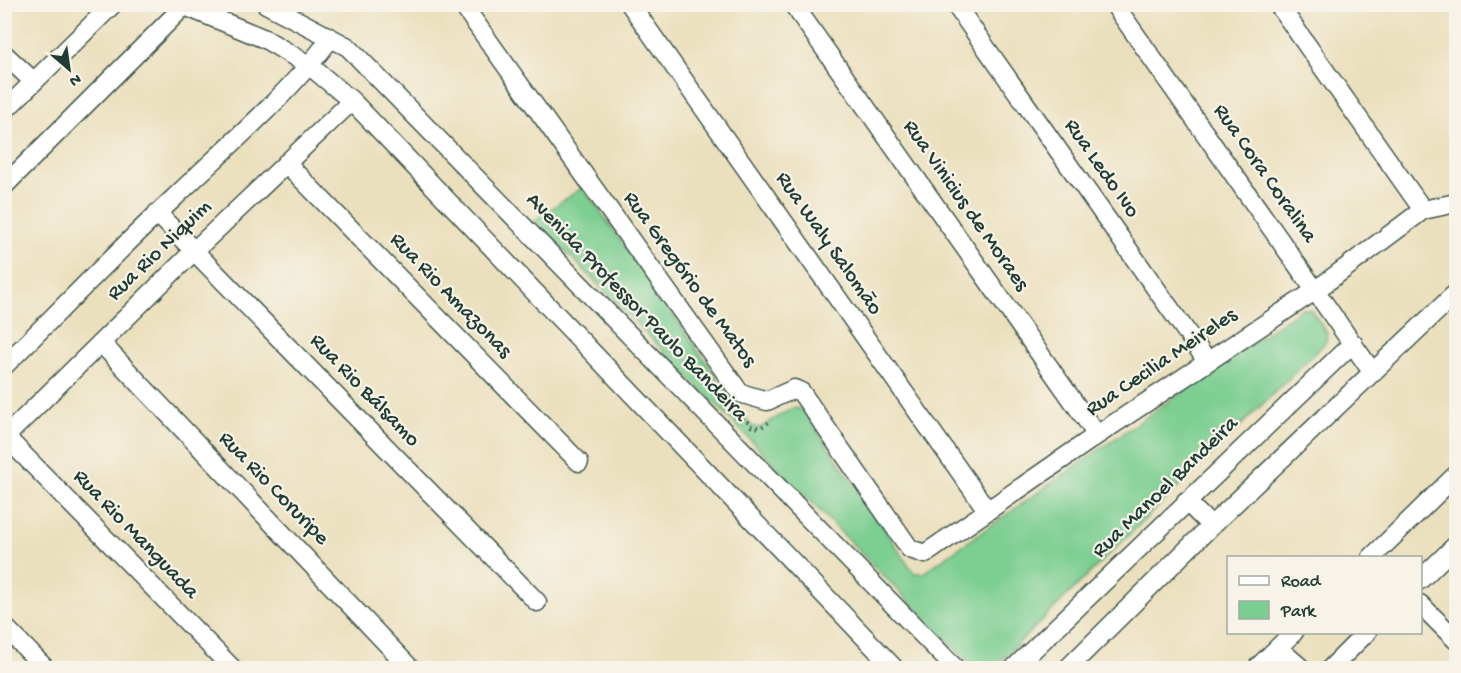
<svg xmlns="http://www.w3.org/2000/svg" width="1461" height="673" font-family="'Gochi Hand',sans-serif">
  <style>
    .green { fill: #7bce91; stroke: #4d8662; stroke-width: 1.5 }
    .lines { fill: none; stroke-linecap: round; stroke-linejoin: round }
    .street-casing { stroke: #3e5549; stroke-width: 21 }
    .path { stroke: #3e5549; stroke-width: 4; stroke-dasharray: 1.5 4.5; stroke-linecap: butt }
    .street { stroke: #fff; stroke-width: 18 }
    .labels { text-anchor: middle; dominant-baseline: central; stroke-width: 4.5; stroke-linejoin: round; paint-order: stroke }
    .street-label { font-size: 22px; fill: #1f3d34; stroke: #f7f3e8 }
  </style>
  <rect width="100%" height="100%" fill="#f7f3e8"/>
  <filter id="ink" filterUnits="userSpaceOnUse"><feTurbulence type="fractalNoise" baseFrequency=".0167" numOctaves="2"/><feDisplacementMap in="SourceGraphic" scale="12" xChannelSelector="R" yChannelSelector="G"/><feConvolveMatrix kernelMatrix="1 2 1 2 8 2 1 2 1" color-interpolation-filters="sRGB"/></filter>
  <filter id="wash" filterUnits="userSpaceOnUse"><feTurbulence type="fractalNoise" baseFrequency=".008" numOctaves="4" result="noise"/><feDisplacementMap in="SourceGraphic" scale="24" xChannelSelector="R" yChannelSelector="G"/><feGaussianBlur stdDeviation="1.35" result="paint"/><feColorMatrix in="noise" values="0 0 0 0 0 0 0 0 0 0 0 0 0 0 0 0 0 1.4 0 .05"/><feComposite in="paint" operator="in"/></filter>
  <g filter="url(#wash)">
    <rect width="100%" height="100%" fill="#ebe0be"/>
    <path class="green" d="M583,187L751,426L760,428L792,408L803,409L914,573H923L1302,308L1311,310L1327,333L1326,342L993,668H974L535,220Z"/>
  </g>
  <g filter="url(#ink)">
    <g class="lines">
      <defs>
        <path id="street" d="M180,4L265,39L310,66L352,101L894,668
          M266,4L348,47L955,668
          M462,4L740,393L767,401L794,389L801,392L910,549L925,554L1097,435L1316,290L1423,210L1456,203
          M630,4L987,510
          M793,4L1097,435
          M955,4L1207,361
          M1114,4L1373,373
          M1278,4L1423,210
          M4,54L33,81
          M4,111L113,4
          M286,163L579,462
          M4,186L184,6
          M157,213L537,602
          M101,343L410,668
          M4,366C61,310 116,252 174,198C228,146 286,97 331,38
          M4,435L232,668
          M4,438L194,251L352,101
          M1186,501L1211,526
          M1371,558L1456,475
          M1420,580L1456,545
          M1420,604L1456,640
          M4,626L45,668
          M1278,648L1301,668
          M1014,668L1353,343
          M1068,668L1211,526L1456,293
          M1257,668L1294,632
          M1331,668L1367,632"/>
      </defs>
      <use href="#street" class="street-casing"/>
      <path class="path" d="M744,416L751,426L760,428L771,421"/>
      <use href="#street" class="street"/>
    </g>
  </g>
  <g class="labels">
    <g class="street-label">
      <text transform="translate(1101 169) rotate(55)">Rua Ledo Ivo</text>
      <text transform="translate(1264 174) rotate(55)">Rua Cora Coralina</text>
      <text transform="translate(965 206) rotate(55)">Rua Vinicius de Moraes</text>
      <text transform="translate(828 244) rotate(55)">Rua Waly Salomão</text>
      <text transform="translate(160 251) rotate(-44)">Rua Rio Niquim</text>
      <text transform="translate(689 280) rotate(54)">Rua Gregório de Matos</text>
      <text transform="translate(450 296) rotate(46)">Rua Rio Amazonas</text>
      <text transform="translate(636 308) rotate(46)">Avenida Professor Paulo Bandeira</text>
      <text transform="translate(1162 363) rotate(-34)">Rua Cecilia Meireles</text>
      <text transform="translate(364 391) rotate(46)">Rua Rio Bálsamo</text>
      <text transform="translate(1166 488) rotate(-44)">Rua Manoel Bandeira</text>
      <text transform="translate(273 489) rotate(46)">Rua Rio Coruripe</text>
      <text transform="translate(135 535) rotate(46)">Rua Rio Manguada</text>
    </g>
  </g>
  <rect width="1461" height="673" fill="none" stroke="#f7f3e8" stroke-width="24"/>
  <rect x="1227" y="556" width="195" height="78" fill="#f7f3e8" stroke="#a1aaa0" stroke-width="1.5"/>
  <rect x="1239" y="576" width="30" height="9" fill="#ffffff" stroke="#a1aaa0" stroke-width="1.5"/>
  <text x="1281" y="586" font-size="18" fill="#1f3d34">Road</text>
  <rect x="1239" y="601" width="30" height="18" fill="#7bce91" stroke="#a1aaa0" stroke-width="1.5"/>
  <text x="1281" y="616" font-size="18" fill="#1f3d34">Park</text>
  <g transform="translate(69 69) rotate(151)" stroke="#f7f3e8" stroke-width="4.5" paint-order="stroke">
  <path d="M0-4.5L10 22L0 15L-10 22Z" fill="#1f3d34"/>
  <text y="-9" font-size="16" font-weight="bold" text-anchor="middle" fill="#1f3d34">N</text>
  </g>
</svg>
